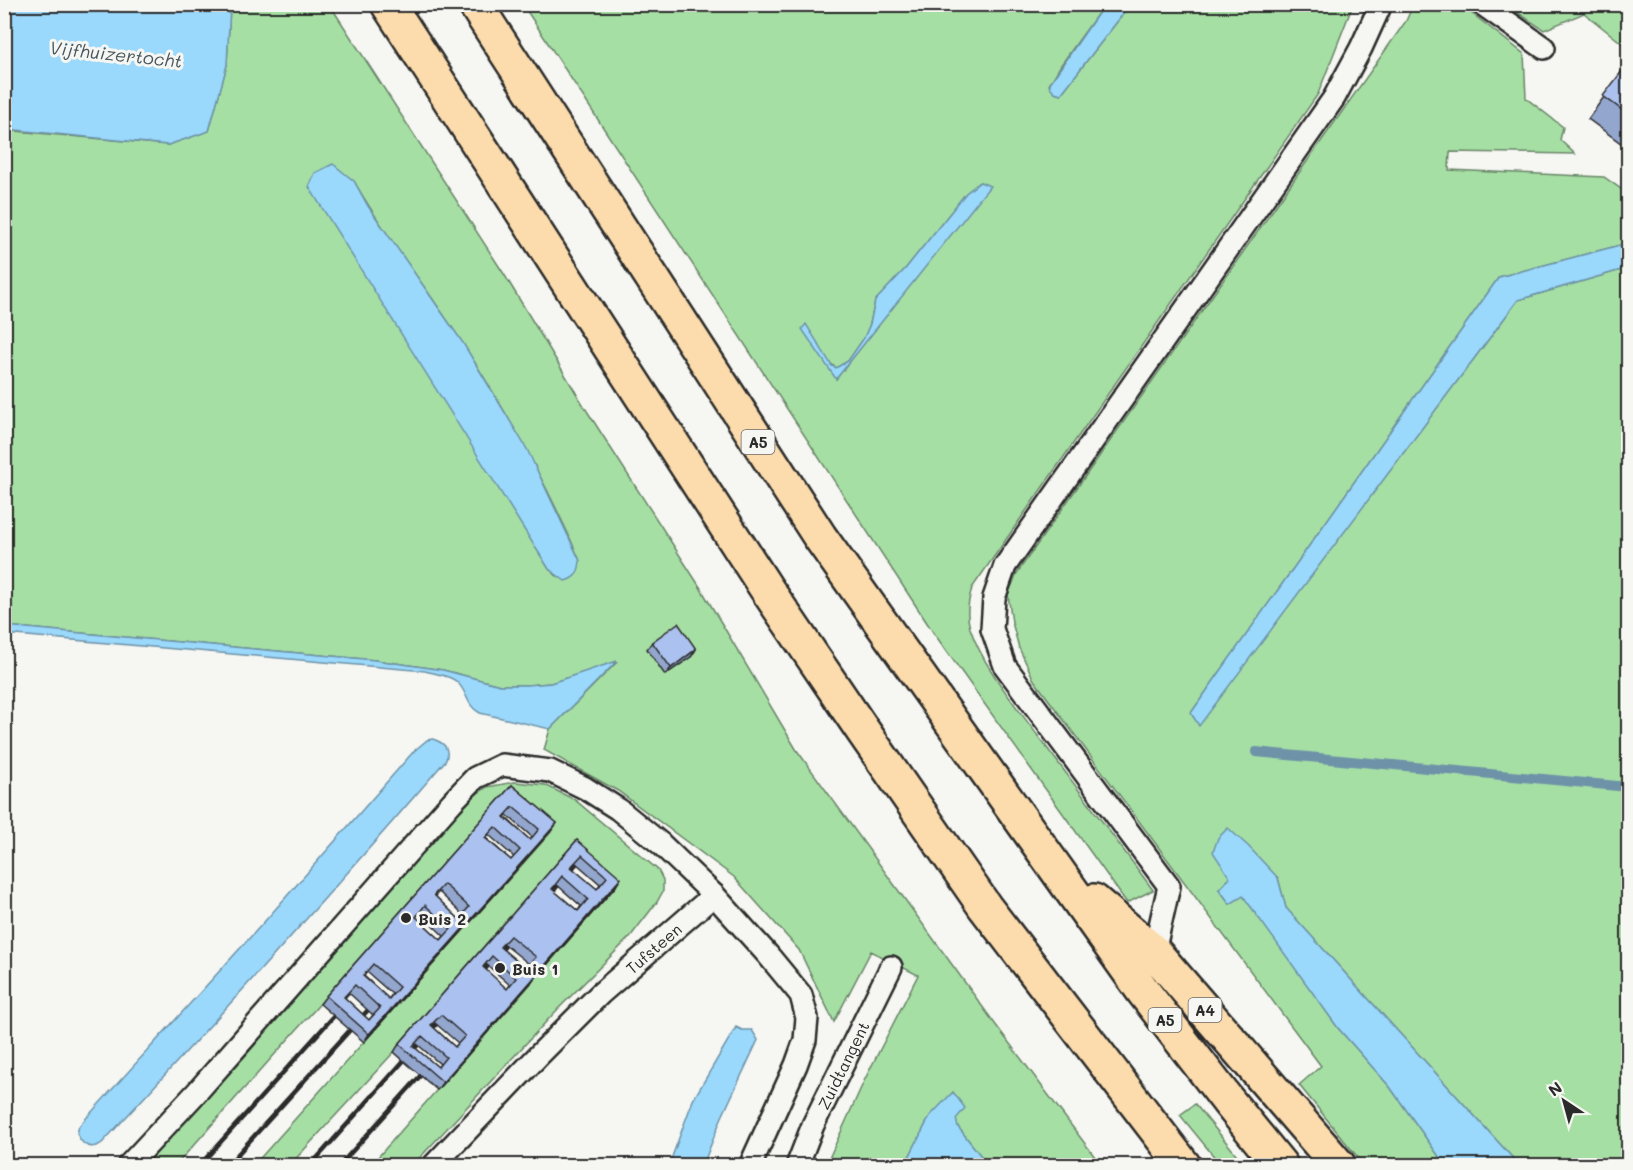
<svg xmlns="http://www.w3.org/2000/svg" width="1633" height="1170" font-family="Mali,sans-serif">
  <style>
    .green { fill: #a6dfa4; stroke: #688568; stroke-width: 1.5; fill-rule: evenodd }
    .water { fill: #9ad9fc; stroke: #6e93a8; stroke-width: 1.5 }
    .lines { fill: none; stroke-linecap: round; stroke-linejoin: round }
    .stream { stroke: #6e93a8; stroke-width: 10 }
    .service-casing { stroke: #2b2b2b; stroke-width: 26 }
    .motorway-casing { stroke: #2b2b2b; stroke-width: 38 }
    .service { stroke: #f6f6f2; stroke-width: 21 }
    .motorway { stroke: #fcdcac; stroke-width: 33 }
    .rail { stroke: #2b2b2b; stroke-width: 4.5 }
    .wall { fill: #93a6ce; stroke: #2b2b2b; stroke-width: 1.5; fill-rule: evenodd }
    .shaded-wall { fill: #7887a7; stroke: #2b2b2b; stroke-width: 1.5 }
    .building { fill: #abc1ef; stroke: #2b2b2b; stroke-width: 1.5; fill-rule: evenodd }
    .poi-dot { fill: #2b2b2b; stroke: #f6f6f2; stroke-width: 2 }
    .labels { text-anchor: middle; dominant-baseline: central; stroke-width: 6; stroke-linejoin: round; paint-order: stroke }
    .shield { fill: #f6f6f2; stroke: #686867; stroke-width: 1.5 }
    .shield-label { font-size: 15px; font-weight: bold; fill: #2b2b2b }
    .poi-label { font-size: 16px; font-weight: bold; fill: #2b2b2b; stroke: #f6f6f2; text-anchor: start }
    .street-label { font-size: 16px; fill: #2b2b2b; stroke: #f6f6f2 }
    .water-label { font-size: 18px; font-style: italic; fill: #47565f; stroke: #f6f6f2 }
  </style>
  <rect width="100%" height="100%" fill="#f6f6f2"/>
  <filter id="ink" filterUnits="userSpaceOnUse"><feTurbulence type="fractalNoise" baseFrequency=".0167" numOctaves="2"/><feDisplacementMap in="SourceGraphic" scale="12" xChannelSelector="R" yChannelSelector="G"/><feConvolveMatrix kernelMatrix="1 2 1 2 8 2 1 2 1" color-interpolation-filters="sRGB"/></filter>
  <g filter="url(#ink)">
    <path class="green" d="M1222,4H1347L1352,7L1318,94L972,588C968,601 966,615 970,628C983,667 1017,707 1041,740C1079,790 1116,840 1153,890L1127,903L933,632L523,5H1104L1061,65L1049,85L1055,92L1061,94L1130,5ZM980,182L989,186L836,379L829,362L836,368L848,361L864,338L870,324L875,301L906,268L966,193Z
      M230,5H330L504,274L587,411L700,587L796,749L995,1024L1101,1165H988L958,1127L955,1119L930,1116L905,1165H826L865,1079L918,975L871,951L834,1022L799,950L734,877L618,791L544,750L550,729L617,662L551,683L527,685H500L443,670L375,660L5,626L4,130L168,145L209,131L227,65ZM354,181C386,238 428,289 463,344C508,414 548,485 580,561L557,576L549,569L438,390Z
      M1413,5H1461L1524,54L1526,98L1563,127L1560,140L1575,154L1450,152L1449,170L1604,177L1628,194V243L1499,277L1191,713L1199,725L1518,300L1628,268V1165H1519L1286,908L1278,878H1230L1219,889L1230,904L1243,895L1338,1028L1390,1087L1438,1155L1450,1165H1364L1299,1085L1321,1066L1034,680L1019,648L1012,622L1008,595L1017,573L1406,21Z
      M1506,5H1628V48L1584,13L1544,30Z
      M515,782L545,785L575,800L658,870L663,880V891L657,902L630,937L557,1010L413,1165H371L616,886L571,849L394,1052L290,1165H254L551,832L507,794L176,1165L142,1166L206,1097L467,801L487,787Z
      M1195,1104L1245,1165H1221L1180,1115Z"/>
    <path class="water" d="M4,5H230L227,65L209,131L168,145L5,129Z
      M1104,5H1130L1061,94L1055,92L1050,87V83Z
      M333,164L354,181L368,206L463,343L527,449L580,561C579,572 576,578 565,581L549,569L309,187L315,173Z
      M980,182L990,186L836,379L802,329L806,324L832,366L836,368L848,361L864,338L870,324L875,301L906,268L966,193Z
      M1628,243V268L1518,300L1199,726L1191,713L1499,277Z
      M5,626L375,660L443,670L500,685H527L551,683L617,661L550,729L480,713C466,706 468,692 457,682C450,675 435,674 425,671L5,634Z
      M433,739C444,743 450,748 446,760C334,890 219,1017 102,1143C91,1151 81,1145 77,1133L79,1126L265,921L414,751L427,740Z
      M1228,828L1248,846L1278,878L1286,908L1519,1165H1450L1438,1155L1390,1087L1338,1028L1243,896L1230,904L1219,889L1230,878L1213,852L1218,838Z
      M736,1027L742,1030H752L758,1040L721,1119L703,1165H669L693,1100Z
      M953,1092L965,1108L956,1119L958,1127L988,1165H905L930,1116Z"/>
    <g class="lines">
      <path class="stream" d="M1256,752L1628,787"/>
      <defs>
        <g id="service">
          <path d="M1482,4L1544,48"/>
          <path d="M1154,952L1169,886L1005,666L992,629L994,598L1005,566L1334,98L1361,48L1381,4"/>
          <path d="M128,1166L197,1092L452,802L475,778L502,765L550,771L585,788L618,809L661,844L714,895"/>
          <path id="s1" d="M433,1166L540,1054L600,994L714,895L768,955L801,995L807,1018L805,1040L796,1065L750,1166"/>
          <path id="s2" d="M797,1166L813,1125L891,967"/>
        </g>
        <path id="motorway" d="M388,4L766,588L863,731L985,907L1184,1166
          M475,4L820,537L1143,991L1228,1101L1281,1166
          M1094,901L1154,952L1339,1166"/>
      </defs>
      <use href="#service" class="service-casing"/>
      <use href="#motorway" class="motorway-casing"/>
      <use href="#service" class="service"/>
      <use href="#motorway" class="motorway"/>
      <path class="rail" d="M543,903L582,857
        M474,982L517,932
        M357,1022L368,1010
        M199,1166L334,1016
        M227,1166L350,1030
        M310,1166L448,1011
        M339,1166L421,1075"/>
    </g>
    <path class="wall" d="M1629,62V149L1588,119Z
      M652,642L696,649L691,657L665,675L647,649Z
      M512,785L557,823L551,831L364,1042L320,1004L326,996ZM507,815L532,837L530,840L505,817ZM489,835L514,857L511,860L486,838ZM439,892L463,915L459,919L435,896ZM420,913L444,936L441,940L416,917ZM367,972L392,994L389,999L364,976ZM349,993L373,1015L369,1020L345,998Z
      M577,840L616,886L437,1090L394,1052L399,1044ZM576,863L600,884L597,889L572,868ZM556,884L581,906L578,911L552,889ZM504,944L529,964L525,968L501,948ZM486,964L510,985L507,989L483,968ZM435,1023L458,1043L455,1047L432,1026ZM417,1044L440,1064L438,1067L414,1047Z"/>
    <path class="shaded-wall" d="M696,649L691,657L665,675L671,668Z
      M557,823L551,831L364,1042L369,1034Z
      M621,878L616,886L437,1090L443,1082Z"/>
    <path class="building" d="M1629,62V115L1603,96Z
      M678,623L696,649L671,668L652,642Z
      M512,785L557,823L369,1034L326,996ZM513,807L539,829L530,840L504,817ZM495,827L520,850L511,860L485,838ZM444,884L469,907L459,919L434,895ZM425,905L451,929L441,940L416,917ZM373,964L399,987L389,999L363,976ZM355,985L380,1008L369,1020L344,997Z
      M577,840L621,878L443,1082L399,1044ZM582,855L607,877L597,889L571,867ZM562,876L588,899L578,911L552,889ZM510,936L536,957L525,968L500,947ZM492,956L516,978L507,989L483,967ZM441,1015L465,1036L455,1047L431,1025ZM422,1036L446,1057L438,1067L413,1046Z"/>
  </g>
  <g class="poi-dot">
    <circle cx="406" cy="918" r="6"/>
    <circle cx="500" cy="968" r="6"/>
  </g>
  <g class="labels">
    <g class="shield">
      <rect x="741.5" y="430" width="33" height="24" rx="4.5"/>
      <rect x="1188.5" y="998" width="33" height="24" rx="4.5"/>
      <rect x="1148.5" y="1008" width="33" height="24" rx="4.5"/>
    </g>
    <g class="shield-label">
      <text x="758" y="442">A5</text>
      <text x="1205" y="1010">A4</text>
      <text x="1165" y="1020">A5</text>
    </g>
    <g class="poi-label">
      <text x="418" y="918">Buis 2</text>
      <text x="512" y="968">Buis 1</text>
    </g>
    <g class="street-label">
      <text stroke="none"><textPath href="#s1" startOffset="310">Tufsteen</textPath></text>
      <text stroke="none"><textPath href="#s2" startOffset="111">Zuidtangent</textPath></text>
    </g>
    <g class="water-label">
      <text transform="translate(116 54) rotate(6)">Vijfhuizertocht</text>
    </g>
  </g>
  <rect width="1633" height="1170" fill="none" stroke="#f6f6f2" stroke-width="24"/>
  <rect x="12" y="12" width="1609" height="1146" fill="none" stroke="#2b2b2b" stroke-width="2" filter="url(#ink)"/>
  <g transform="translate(1564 1101) rotate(324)" stroke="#f6f6f2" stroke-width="4.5" paint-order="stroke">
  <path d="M0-4.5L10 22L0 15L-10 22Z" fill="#2b2b2b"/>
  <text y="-9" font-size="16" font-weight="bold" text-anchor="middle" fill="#2b2b2b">N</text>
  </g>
</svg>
